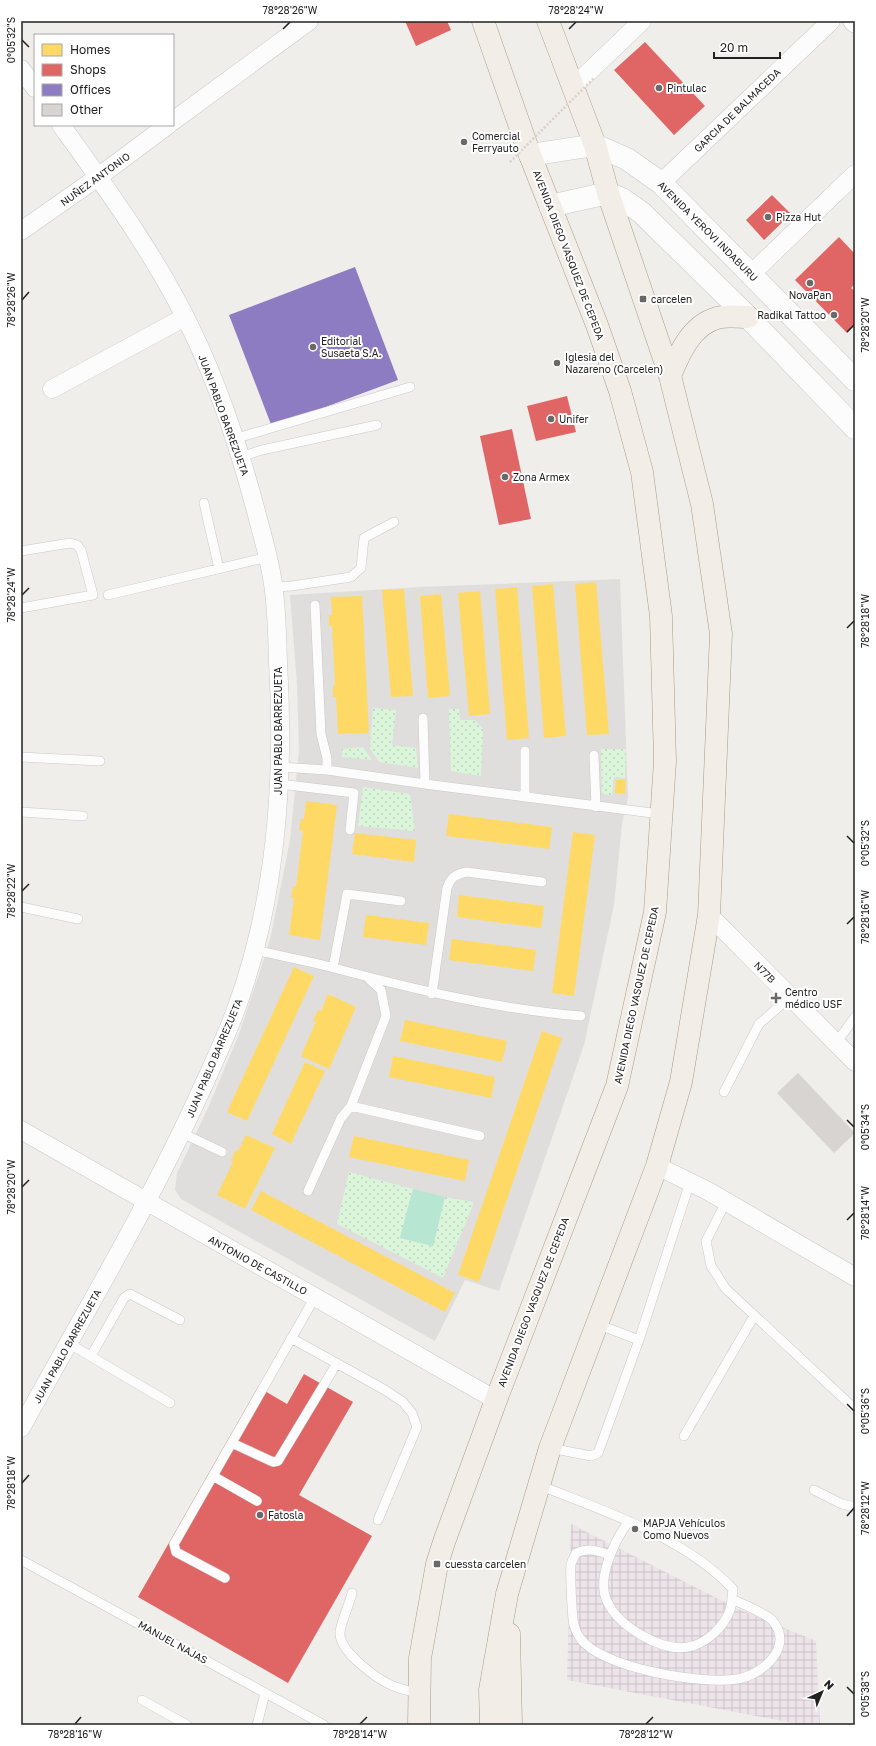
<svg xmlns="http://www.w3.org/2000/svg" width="876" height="1746" font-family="'Golos Text',sans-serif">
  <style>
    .residential { fill: #dfdedc }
    .industrial { fill: url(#industrial-grid) }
    .park { fill: url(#park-dots) }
    .pitch { fill: #b7e6d2 }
    .homes { fill: #ffd966 }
    .shops { fill: #e06666 }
    .offices { fill: #8e7cc3 }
    .building { fill: #d7d4d2 }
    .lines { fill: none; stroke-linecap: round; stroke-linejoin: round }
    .service-casing { stroke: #c9c8c7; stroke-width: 10 }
    .minor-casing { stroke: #c9c8c7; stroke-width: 19 }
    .tertiary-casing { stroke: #c9c8c7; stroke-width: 23 }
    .primary-casing { stroke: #a79c86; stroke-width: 23 }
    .service { stroke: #fdfcfc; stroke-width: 9 }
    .minor { stroke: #fdfcfc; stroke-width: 18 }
    .tertiary { stroke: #fdfcfc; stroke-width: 22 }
    .primary { stroke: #f3ede7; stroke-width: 22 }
    .path-bridge { stroke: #dccecd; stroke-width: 2.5; stroke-dasharray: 2 2; stroke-linecap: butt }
    .ticks { fill: none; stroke: #222; stroke-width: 1.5 }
    .poi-dot { fill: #6a6968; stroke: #fff; stroke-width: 1.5 }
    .labels { text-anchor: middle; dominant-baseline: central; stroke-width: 4; stroke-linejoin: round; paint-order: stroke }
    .poi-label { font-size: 10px; fill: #222; stroke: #fff; text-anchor: start }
    .street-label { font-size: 10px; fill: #222; stroke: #fff }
    .neatline { fill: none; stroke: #222; stroke-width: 1.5 }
    .ticks-label { font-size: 10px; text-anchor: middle; fill: #222 }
  </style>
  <defs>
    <pattern id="industrial-grid" width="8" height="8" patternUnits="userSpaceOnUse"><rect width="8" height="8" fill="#ede4e9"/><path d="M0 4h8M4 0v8" fill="none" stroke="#cbc3c8"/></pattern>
    <pattern id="park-dots" width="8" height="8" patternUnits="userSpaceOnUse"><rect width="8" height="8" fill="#daf5da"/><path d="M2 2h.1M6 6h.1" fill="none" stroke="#bbd2bb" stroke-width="1.8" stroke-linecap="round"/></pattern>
  </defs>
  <rect width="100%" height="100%" fill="#f0eeeb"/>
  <path class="residential" d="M620,579L628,797L622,824L614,905L584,1045L499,1291L465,1280L435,1341L181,1199L175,1190L177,1173L208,1108L239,1034L263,962L270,940L290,840L299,750L297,684L290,595L420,587Z"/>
  <path class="industrial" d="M571,1524L736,1608L816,1641L820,1725H803L567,1680Z"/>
  <path class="park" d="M373,708L396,710L392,745L416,748L418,768L379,762L370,749Z
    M449,709H459L460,720H475L483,729L481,776L451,771Z
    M363,747L372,760L342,757V749Z
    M601,749H626L625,778L614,777L612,795L602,794Z
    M363,787L410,794L415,831L358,826Z
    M349,1172L413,1189L400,1238L433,1246L445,1197L474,1202L443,1278L337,1224Z"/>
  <path class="pitch" d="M413,1189L445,1197L433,1246L400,1238Z"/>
  <path class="homes" d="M596,582L609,734L587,735L575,584Z
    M553,584L566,736L544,738L532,586Z
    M517,587L529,738L507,740L495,589Z
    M404,589L413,696L391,697L382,590Z
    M480,591L490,714L469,716L458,593Z
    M441,594L450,696L428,698L420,596Z
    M362,596L369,733L338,734L336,697H333V685H335L332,626H329V615H332L331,597Z
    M616,780H626L625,794L615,793Z
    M306,801L337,805L320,940L289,935L294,898H291L293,886L296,887L303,831L299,830L301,819H304Z
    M449,814L552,827L549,849L446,836Z
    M573,832L595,835L574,996L552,993Z
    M355,833L416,840L414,862L352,854Z
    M459,895L544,906L541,928L457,917Z
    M366,915L429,923L426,945L363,937Z
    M452,939L536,950L533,971L449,960Z
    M294,967L314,976L247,1121L227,1112Z
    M328,994L356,1007L329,1069L301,1056L316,1022L313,1021L318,1010L321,1011Z
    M405,1020L507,1041L502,1062L400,1041Z
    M542,1031L562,1038L479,1282L458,1275Z
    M393,1056L495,1077L491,1098L389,1077Z
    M305,1062L325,1071L291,1144L272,1134Z
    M246,1135L275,1148L245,1209L217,1195L233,1162L231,1160L236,1150L238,1151Z
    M354,1136L469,1160L465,1181L349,1157Z
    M261,1191L455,1293L445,1312L251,1210Z"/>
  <path class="shops" d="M405,21H447L451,30L416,46Z
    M645,42L705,106L674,135L614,70Z
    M772,195L791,214L764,240L746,220Z
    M839,237L855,254V284L851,288L855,291V325L847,333L795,280Z
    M567,396L576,432L536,441L527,406Z
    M512,429L531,519L499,525L480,436Z
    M304,1374L353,1402L299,1495L372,1536L288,1683L138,1597L258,1387L287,1404Z"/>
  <path class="offices" d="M355,267L398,380L272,427L229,315Z"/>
  <path class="building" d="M798,1073L855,1133L834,1153L777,1093Z"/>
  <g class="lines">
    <defs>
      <path id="service" d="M234,439L410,387
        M240,457L262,450L377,425
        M204,503L219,569
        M21,551L70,543L77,545L81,550L93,595L21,608
        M274,587L292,586L351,577L361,568L364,538L394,522
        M108,595L268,557
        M315,605L321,734L327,758V770
        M423,718L425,784
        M594,755L596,807
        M21,757L100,761
        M280,767L327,770L425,784L660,814
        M280,784L354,793L350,830
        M525,797V751
        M21,812L83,816
        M21,907L78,919
        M254,950C281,956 308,961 334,968C417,990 496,1009 581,1016
        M333,968L347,894L401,901
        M432,994L447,888C451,877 456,874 467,872L542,882
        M836,1043L855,1017
        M724,1092L759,1024L790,997
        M351,1106L480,1136
        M182,1133L222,1152
        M308,1191L341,1118L351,1106L386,1016L381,990L368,978
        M726,1202L706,1241L711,1266L726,1289L855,1409
        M597,1324L639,1340
        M291,1338L385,1390L403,1402L412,1413L417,1427L378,1520
        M68,1343L170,1403
        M91,1356L124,1298L130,1294L180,1320
        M684,1436L754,1316
        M232,1443L273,1462L278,1461L337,1363
        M550,1448L591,1456L598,1453L639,1340L690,1182
        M213,1476L257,1501
        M539,1485C606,1512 682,1536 733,1589C732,1596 732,1604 730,1610C724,1627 706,1644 688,1647C661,1652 618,1626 607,1601C596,1578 615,1540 629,1521
        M814,1490L842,1504L855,1507
        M610,1555C597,1551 588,1547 576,1553C574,1557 572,1561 571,1564C570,1571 572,1618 574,1625C575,1629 578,1635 580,1638C600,1668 703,1685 737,1679C763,1675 795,1646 772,1620C765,1613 742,1604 732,1599
        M21,1560L324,1725
        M225,1578L176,1552L174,1544L315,1297
        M352,1593C349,1606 342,1619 340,1632C338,1651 377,1679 393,1686C401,1689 411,1691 419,1694
        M142,1700L187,1725
        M257,1725L265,1693"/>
      <path id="minor" d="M852,21L855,24
        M21,69L35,88
        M573,87L642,21
        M173,121L309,21
        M661,183L831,21
        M21,231L98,177L168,125
        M751,274L855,174
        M52,389L185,317
        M709,915L855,1062
        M21,1130L496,1400
        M657,1166L708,1191L855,1277
        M21,1428C84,1314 151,1202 204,1084C215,1060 226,1036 235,1012C277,900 285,780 278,662C277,636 277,610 273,584C270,561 263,538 257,515C241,454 221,392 194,335C159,260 109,192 61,125"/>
      <path id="tertiary" d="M530,155L595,145L627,159L661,183L855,380
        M550,206L608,193L622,199L642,213L748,317L855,428"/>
      <path id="primary" d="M670,376C679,354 691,325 717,318C726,315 739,317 748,317
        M509,1634L511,1725
        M419,1725L420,1658L437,1564L444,1542L496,1400L617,1086L655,912L665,761L661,616L642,472L620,391L597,325L530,155L483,21
        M491,1725L490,1690L507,1594L550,1448L657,1166L681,1082L709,915L721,634L702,504L670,376L608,193L595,145L548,21"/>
    </defs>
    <use href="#service" class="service-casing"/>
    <use href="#minor" class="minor-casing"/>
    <use href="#tertiary" class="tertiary-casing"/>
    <use href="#primary" class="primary-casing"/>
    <use href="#service" class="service"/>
    <use href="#minor" class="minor"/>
    <use href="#tertiary" class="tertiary"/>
    <use href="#primary" class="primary"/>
    <path class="path-bridge" d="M510,162L594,78"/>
  </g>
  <path class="ticks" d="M283,29L290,22M569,29L576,22M22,40L29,47M22,300L29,292M847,332L854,325M22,595L29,588M847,628L854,621M847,836L854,843M22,891L29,884M847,924L854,917M847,1120L854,1127M22,1187L29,1180M847,1220L854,1213M847,1404L854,1411M22,1483L29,1475M847,1516L854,1508M847,1687L854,1694M75,1724L81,1717M360,1724L367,1717M646,1724L653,1717"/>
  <g class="poi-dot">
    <circle cx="659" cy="88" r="4"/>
    <circle cx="464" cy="142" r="4"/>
    <circle cx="768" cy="217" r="4"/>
    <circle cx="810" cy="283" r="4"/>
    <rect x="639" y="295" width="8" height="8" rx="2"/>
    <circle cx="834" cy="315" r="4"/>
    <circle cx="313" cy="347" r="4"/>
    <circle cx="557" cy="363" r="4"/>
    <circle cx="551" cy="419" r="4"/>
    <circle cx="505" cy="477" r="4"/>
    <path d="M774 992h4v4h4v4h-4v4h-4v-4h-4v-4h4z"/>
    <circle cx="260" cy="1515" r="4"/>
    <circle cx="635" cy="1529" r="4"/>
    <rect x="433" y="1560" width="8" height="8" rx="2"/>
  </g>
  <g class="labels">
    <g class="poi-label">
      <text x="667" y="88">Pintulac</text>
      <text x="472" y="136">Comercial<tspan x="472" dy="12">Ferryauto</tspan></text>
      <text x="776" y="217">Pizza Hut</text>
      <text x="810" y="295" text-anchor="middle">NovaPan</text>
      <text x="651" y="299">carcelen</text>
      <text x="826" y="315" text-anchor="end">Radikal Tattoo</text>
      <text x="321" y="341">Editorial<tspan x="321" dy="12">Susaeta S.A.</tspan></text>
      <text x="565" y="357">Iglesia del<tspan x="565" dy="12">Nazareno (Carcelen)</tspan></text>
      <text x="559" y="419">Unifer</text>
      <text x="513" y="477">Zona Armex</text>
      <text x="785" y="992">Centro<tspan x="785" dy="12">médico USF</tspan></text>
      <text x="268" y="1515">Fatosla</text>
      <text x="643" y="1523">MAPJA Vehículos<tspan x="643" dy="12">Como Nuevos</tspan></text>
      <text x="445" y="1564">cuessta carcelen</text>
    </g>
    <g class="street-label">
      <text transform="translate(737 110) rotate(-44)">GARCIA DE BALMACEDA</text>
      <text transform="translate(95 179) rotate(-36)">NUÑEZ ANTONIO</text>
      <text transform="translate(708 231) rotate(45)">AVENIDA YEROVI INDABURU</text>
      <text transform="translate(569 255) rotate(69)">AVENIDA DIEGO VASQUEZ DE CEPEDA</text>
      <text transform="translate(224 415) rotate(70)">JUAN PABLO BARREZUETA</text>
      <text transform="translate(278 731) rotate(-90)">JUAN PABLO BARREZUETA</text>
      <text transform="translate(765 972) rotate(45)">N77B</text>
      <text transform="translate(636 995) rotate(-78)">AVENIDA DIEGO VASQUEZ DE CEPEDA</text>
      <text transform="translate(214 1058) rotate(-67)">JUAN PABLO BARREZUETA</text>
      <text transform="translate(258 1265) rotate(29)">ANTONIO DE CASTILLO</text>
      <text transform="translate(533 1302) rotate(-69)">AVENIDA DIEGO VASQUEZ DE CEPEDA</text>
      <text transform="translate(67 1346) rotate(-61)">JUAN PABLO BARREZUETA</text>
      <text transform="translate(173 1642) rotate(29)">MANUEL NAJAS</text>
    </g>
  </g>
  <rect width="876" height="1746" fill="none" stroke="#ffffff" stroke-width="44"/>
  <rect x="34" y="34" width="140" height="92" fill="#ffffff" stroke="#a7a7a7"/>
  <rect x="42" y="44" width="20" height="12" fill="#ffd966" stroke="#a7a7a7"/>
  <text x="70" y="54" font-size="12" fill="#222222">Homes</text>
  <rect x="42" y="64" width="20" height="12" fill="#e06666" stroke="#a7a7a7"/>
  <text x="70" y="74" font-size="12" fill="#222222">Shops</text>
  <rect x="42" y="84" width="20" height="12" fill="#8e7cc3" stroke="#a7a7a7"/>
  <text x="70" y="94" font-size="12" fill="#222222">Offices</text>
  <rect x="42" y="104" width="20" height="12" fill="#d7d4d2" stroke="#a7a7a7"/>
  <text x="70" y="114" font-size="12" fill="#222222">Other</text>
  <g transform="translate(822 1692) rotate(44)" stroke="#ffffff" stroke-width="3" paint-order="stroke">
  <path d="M0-3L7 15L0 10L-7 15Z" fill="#222222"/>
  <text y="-6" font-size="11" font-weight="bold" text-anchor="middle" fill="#222222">N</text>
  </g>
  <path d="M714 52v6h66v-6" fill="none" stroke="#222222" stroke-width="2"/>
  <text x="720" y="52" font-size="12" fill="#222222" stroke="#ffffff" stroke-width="3" paint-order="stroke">20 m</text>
  <rect x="22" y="22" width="832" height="1702" class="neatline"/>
  <g class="ticks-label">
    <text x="290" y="14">78°28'26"W</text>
    <text x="576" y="14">78°28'24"W</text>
    <text transform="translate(11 40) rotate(-90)" y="4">0°05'32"S</text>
    <text transform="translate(11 300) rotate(-90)" y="4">78°28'26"W</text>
    <text transform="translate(865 325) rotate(-90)" y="4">78°28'20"W</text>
    <text transform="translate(11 595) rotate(-90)" y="4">78°28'24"W</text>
    <text transform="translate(865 621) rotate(-90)" y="4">78°28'18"W</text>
    <text transform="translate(865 843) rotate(-90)" y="4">0°05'32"S</text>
    <text transform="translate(11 891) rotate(-90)" y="4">78°28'22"W</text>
    <text transform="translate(865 917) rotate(-90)" y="4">78°28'16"W</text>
    <text transform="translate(865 1127) rotate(-90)" y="4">0°05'34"S</text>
    <text transform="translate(11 1187) rotate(-90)" y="4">78°28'20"W</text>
    <text transform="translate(865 1213) rotate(-90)" y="4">78°28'14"W</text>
    <text transform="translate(865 1411) rotate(-90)" y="4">0°05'36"S</text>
    <text transform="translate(11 1483) rotate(-90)" y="4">78°28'18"W</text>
    <text transform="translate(865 1508) rotate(-90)" y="4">78°28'12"W</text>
    <text transform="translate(865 1694) rotate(-90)" y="4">0°05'38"S</text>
    <text x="75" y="1738">78°28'16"W</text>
    <text x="360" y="1738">78°28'14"W</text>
    <text x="646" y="1738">78°28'12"W</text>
  </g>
</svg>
